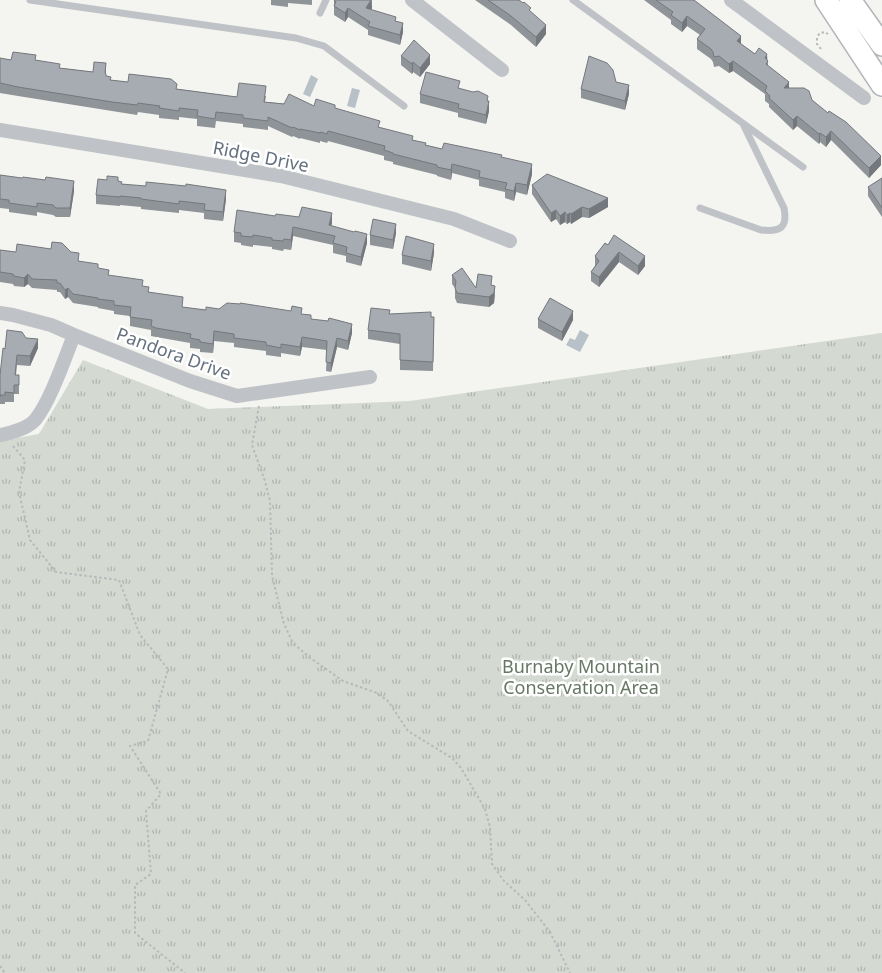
<svg xmlns="http://www.w3.org/2000/svg" width="882" height="973" font-family="'Noto Sans',sans-serif">
  <style>
    .park { fill: url(#park-tufts) }
    .water { fill: #b8c1c7 }
    .lines { fill: none; stroke-linecap: round; stroke-linejoin: round }
    .primary-casing { stroke: #b1b4b8; stroke-width: 24 }
    .path { stroke: #b7b9bc; stroke-width: 2; stroke-dasharray: 2.5 2.5; stroke-linecap: butt }
    .lane { stroke: #bfc2c6; stroke-width: 7 }
    .street { stroke: #bfc2c6; stroke-width: 14 }
    .primary { stroke: #fff; stroke-width: 21 }
    .wall { fill: #8f9499 }
    .shaded-wall { fill: #74787d }
    .building { fill: #a6acb2; stroke: #74787d }
    .labels { text-anchor: middle; dominant-baseline: central; stroke-width: 5; stroke-linejoin: round; paint-order: stroke }
    .street-label { font-size: 18px; fill: #65717f; stroke: #fff }
    .park-label { font-size: 18px; fill: #667764; stroke: #fff }
  </style>
  <defs>
    <pattern id="park-tufts" width="24" height="20" patternUnits="userSpaceOnUse" patternTransform="scale(1.25)"><rect width="24" height="20" fill="#d4dad2"/><path d="M3 7l-1-3M5 7V3M7 7l1-3M15 17l-1-3M17 17v-4M19 17l1-3" fill="none" stroke="#b0b5b0"/></pattern>
  </defs>
  <rect width="100%" height="100%" fill="#f4f4f0"/>
  <path class="park" d="M882,333V973H0V441L39,434L83,360L208,409L410,401Z"/>
  <path class="water" d="M311,75L318,79L310,97L303,94Z
    M352,88L360,90L355,108L347,106Z
    M580,330L589,335L580,352L566,345L570,338L575,340Z"/>
  <g class="lines">
    <defs>
      <path id="primary" d="M826,0L882,85
        M850,0L882,45"/>
    </defs>
    <use href="#primary" class="primary-casing"/>
    <path class="path" d="M821,49L817,44V37L820,33L825,32L828,34
      M259,406L252,445L265,481L270,501L272,576L284,624L293,643L309,657L343,681L377,693L388,701L408,731L452,758L461,768L485,809L490,827L492,864L504,881L525,900L550,932L570,973
      M13,446L25,460L19,492L30,540L56,572L119,580L140,635L168,669L148,741L130,746L161,794L146,811L151,874L135,885V933L185,973
      M0,966L5,973"/>
    <path class="lane" d="M30,0L296,38L324,46L404,106
      M573,0L803,167
      M320,13L326,0
      M700,208L761,230C780,232 788,228 784,208L744,126"/>
    <path class="street" d="M412,0L502,70
      M731,0L864,98
      M0,130L281,176L454,219L510,241
      M0,313L13,315L51,325L74,335L190,381L237,396L370,377
      M0,435C11,433 28,428 35,420C50,402 65,358 74,335"/>
    <use href="#primary" class="primary"/>
  </g>
  <path class="wall" d="M271,0H312V5L288,3V7L271,5Z
    M372,0V8L371,10L396,21L403,32L400,45L368,35V30L348,17L345,22L334,15V1Z
    M475,0H519L531,12L546,34L536,47L511,25Z
    M644,0H694L741,44L755,54L767,60L768,66L789,88L812,100L881,165L869,178L831,140L826,147L820,142L819,144L797,126L793,130L769,107V104L765,101V94L733,71L729,73L719,66L714,67L713,62L711,59L697,49V39L700,35L687,26L682,32L671,24V20Z
    M401,56L430,64L420,77L413,72L412,74L401,65Z
    M0,58L11,60H36L60,68L93,72L106,63V76L111,80L237,97L266,96L265,102L335,108L380,128L426,145L442,149L502,157L532,174L527,195L516,192L514,201L505,198V192L479,186V180L452,173L451,180L437,176V175L393,164V162L384,160V156L328,141L327,143L320,141V143L300,138V139L293,136L292,137L268,126V130L243,127V124L216,121L215,128L197,126V119L179,117V120L159,118V115L138,112L137,115L112,111L18,96L0,93Z
    M616,82L629,94L625,110L581,98V89Z
    M460,89L488,101L489,111L486,124L458,117V113L420,103V94Z
    M0,175L74,191L70,217H56L53,215L37,212V216L9,212V209L0,208Z
    M882,178V217L868,196V187Z
    M107,180L118,181L122,184L226,199L223,221L204,219V213L179,210V213L141,209V207L120,205V206L96,204V195Z
    M532,185L608,207L589,218L582,217L571,224L570,222L567,224L565,222L560,225L556,219L551,222L532,194Z
    M275,216L332,223L331,226L367,243L361,266L346,262V256L333,253V245L293,236L291,250L284,249L283,251L272,249V247L253,245V247L241,245V243L234,242V232Z
    M396,233L393,249L370,245V235Z
    M605,243L645,266L638,275L619,262L599,287L591,281V272L595,266V256Z
    M0,250L79,261L98,269L109,276L143,287L149,292L183,307L206,310L219,309L302,314L311,319L352,333L348,350L337,347L331,372L326,371L327,350L302,347L300,356L281,353V357L266,355V351L234,347V343L214,341L213,353L200,352V349L190,348V343L156,337L151,336V330L130,326V316L114,314V311L98,308V307L73,303L68,297L65,299L60,292H57V290L32,288L28,284L24,287L14,286L13,284L0,282Z
    M434,253L431,271L402,264V255Z
    M452,275L476,288L492,285L495,295L494,303L489,307L457,303L455,298V288L452,284Z
    M390,314L434,317L433,371L400,370V344L368,339V330Z
    M538,319L573,320L562,341L538,328Z
    M26,338L38,348L30,366L17,365L16,375H19V394H14V402H5V404H0V407V375L5,349Z"/>
  <path class="shaded-wall" d="M371,0L372,8L366,18V8Z
    M348,8V17L345,22V13Z
    M687,16V26L682,32V23Z
    M403,23V32L400,45V35Z
    M546,25V34L536,47V37Z
    M741,36V45L737,41Z
    M767,54L768,70L766,74L765,58Z
    M430,55V64L420,77V68Z
    M733,61V71L729,73V64Z
    M413,62V72L412,74V64Z
    M789,82V91L784,88Z
    M629,85V94L625,110V101Z
    M489,101V111L486,124V115Z
    M797,116V126L793,130V120Z
    M831,131V140L826,147V137Z
    M820,133V142L819,144V134Z
    M881,156V165L869,178V168Z
    M452,164V173L451,180V170Z
    M532,164V174L527,195V185Z
    M74,181V191L70,217V208Z
    M516,183V192L514,201V191Z
    M226,190V199L223,221V212Z
    M608,198V207L589,218V209Z
    M582,207V217L571,224V214Z
    M556,210V219L551,222V213Z
    M565,212V222L560,225V216Z
    M332,213V223L329,235V225Z
    M570,213V222L567,224V215Z
    M396,224V233L393,249V240Z
    M293,227V236L291,250V240Z
    M367,234V243L361,266V257Z
    M434,244V253L431,271V261Z
    M619,252V262L599,287V277Z
    M645,256V266L638,275V266Z
    M28,274V284L24,287V278Z
    M495,286L494,303L489,307V297Z
    M68,288V297L65,299V290Z
    M573,311V320L562,341V332Z
    M352,324V333L348,350V341Z
    M214,331V341L213,353V344Z
    M302,337V347L300,356V347Z
    M337,338V347L331,372V363Z
    M38,339V348L30,366V356Z"/>
  <path class="building" d="M335,0H371L366,8L396,17L395,21L403,23L400,35L368,26L370,22L348,8L345,13L334,6L336,2L334,1Z
    M488,0H519L523,3L524,2L531,8L529,10L546,25L536,37L511,16Z
    M656,0H694L741,36L737,41L755,54L759,48L767,54L765,58L768,61L766,64L789,82L784,88H804L809,91L812,100L828,113L829,111L846,122L881,156L869,168L831,131L826,137L820,133L819,134L797,116L793,120L769,98L770,96L765,91L767,86L733,61L729,64L719,56L714,57L713,52L711,49L697,39L705,29L687,16L682,23L671,15L673,12Z
    M414,40L430,55L420,68L413,62L412,64L401,56Z
    M13,52L36,55L35,60L60,64L59,68L93,72L94,62L106,63L105,73L106,74V76L111,77L110,80L128,82L129,74L171,79L177,84L176,89L237,97L239,83L266,86L264,102L284,104L289,94L314,106L316,99L335,105V108L380,121L378,127L413,136L412,140L426,143L425,145L442,149L444,143L502,155L501,157L532,164L527,185L516,183L514,191L505,189L507,183L479,177L480,171L452,164L451,170L437,167V165L393,154V153L384,150L385,146L328,131L327,134L320,132V133L300,129V130L293,127L292,128L268,117V121L243,118V115L216,112L215,119L197,116L198,110L179,108V111L159,108L160,106L138,103L137,105L112,102L18,87L0,83V58L11,60Z
    M589,56L607,63L613,70L616,82L629,85L625,101L581,89Z
    M426,72L460,81L458,88L473,92L478,91L488,96L487,101H489L486,115L458,108L459,104L420,94Z
    M547,174L608,198L589,209L582,207L571,214L570,213L567,215L565,212L560,216L556,210L551,213L532,185Z
    M0,175L22,178L23,177L45,180L46,177L74,181L70,208H56L53,205L37,203V207L9,203V200L0,199Z
    M107,176L118,177V181L122,182L121,184L146,186V182L186,186V184L226,190L223,212L204,210L205,204L179,201V204L141,199V198L120,196V197L96,195L98,179L107,180Z
    M882,178V208L868,187Z
    M302,207L332,213L329,225L354,232L355,231L367,234L361,257L346,253L347,247L333,243L335,236L293,227L291,240L284,239L283,241L272,240V238L253,235V237L241,236V233L234,232L237,210L275,216L276,214L299,217Z
    M373,219L396,224L393,240L370,235Z
    M614,235L645,256L638,266L619,252L599,277L591,272L599,261L595,256L605,243L608,245Z
    M406,236L434,244L431,261L402,255Z
    M52,242L62,243L71,252L79,253L78,261L98,264V268L109,270L108,275L143,280L142,286L149,287L148,292L183,297L182,307L206,310V307L219,309L227,303L240,304V303L291,311L292,306L302,308L301,314L311,315V319L328,321L329,318L352,324L348,341L337,338L331,363L326,362L327,341L302,337L300,347L281,344V348L266,345V342L234,338V334L214,331L213,344L200,342V340L190,338L191,334L156,328L151,326L152,320L130,317L131,307L114,305V301L98,299V298L73,294L68,288L65,290L60,283H57V280L32,279L28,274L24,278L14,276L13,274L0,272V250L16,252L17,244L51,249Z
    M462,268L476,288L478,274L492,276L491,285L495,286L494,293L489,297L457,293L455,288L456,281L452,275Z
    M550,298L573,311L562,332L538,319Z
    M371,308L390,310L389,314L431,312V317H434L433,362L400,360V334L368,330Z
    M7,330L22,332L26,338L38,339L30,356L17,355L15,375H19V385H14V393L5,392V395H0V397V375L3,348L5,349Z"/>
  <g class="labels">
    <g class="street-label">
      <text transform="translate(261 156) rotate(11)">Ridge Drive</text>
      <text transform="translate(174 353) rotate(20)">Pandora Drive</text>
    </g>
    <g class="park-label">
      <text x="581" y="666">Burnaby Mountain<tspan x="581" dy="21">Conservation Area</tspan></text>
    </g>
  </g>
</svg>
